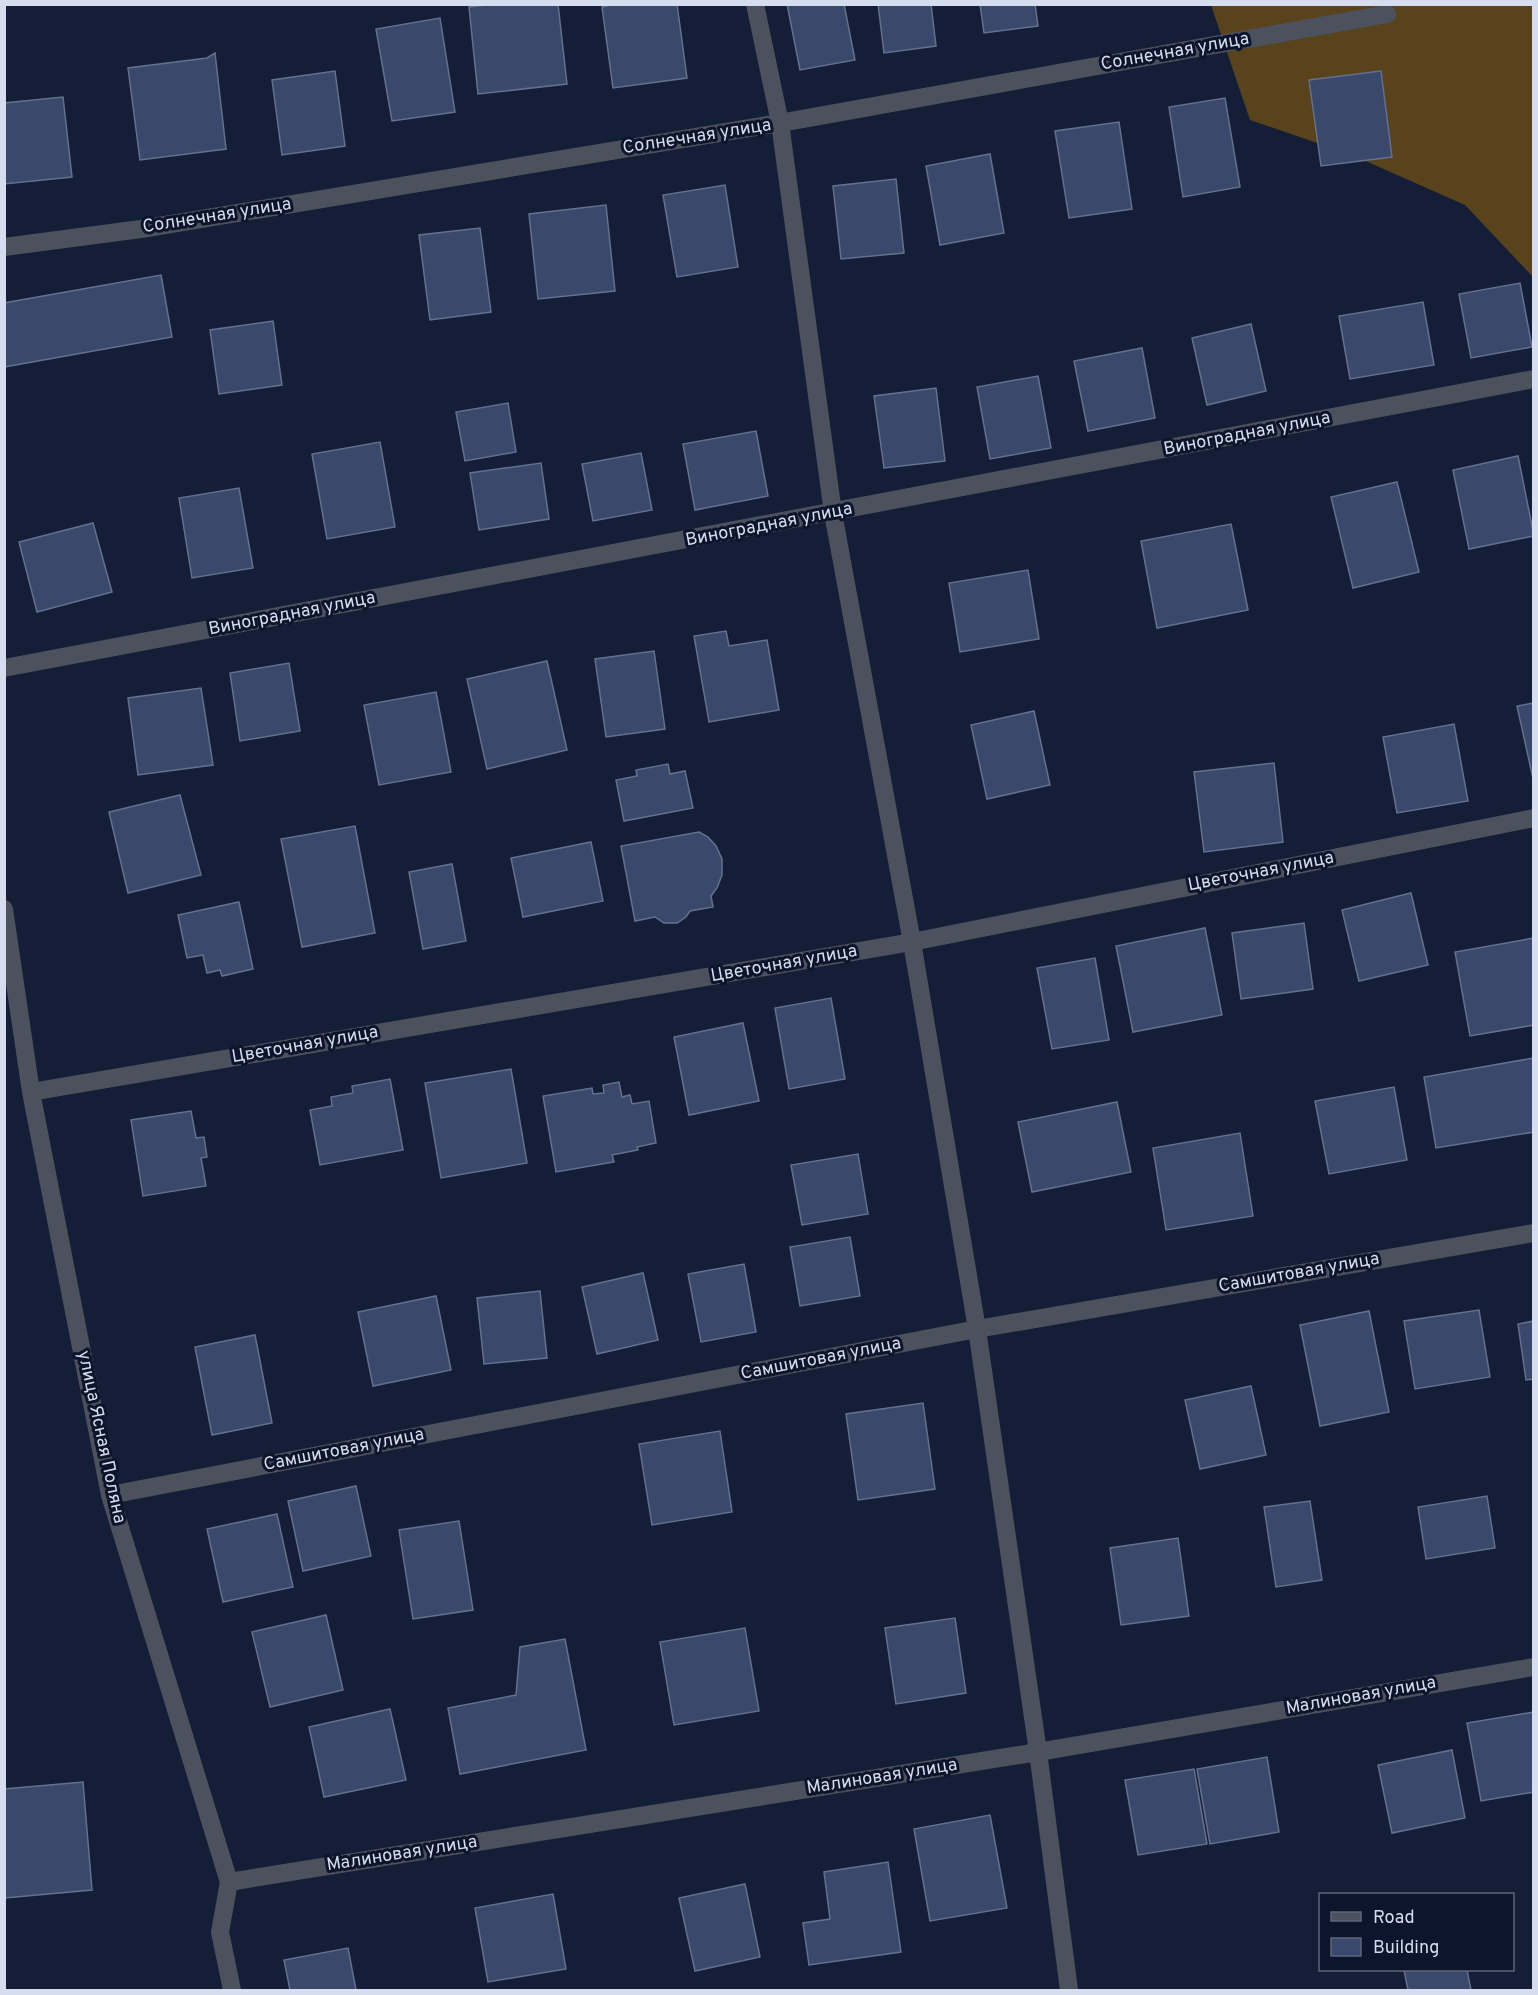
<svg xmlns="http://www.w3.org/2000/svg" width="1538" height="1995" font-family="Overpass,sans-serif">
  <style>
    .forest { fill: #58431c }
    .building { fill: #3a486b; stroke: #64708e; stroke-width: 1.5 }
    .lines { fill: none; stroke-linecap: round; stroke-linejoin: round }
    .minor { stroke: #4c515e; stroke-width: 18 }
    .labels { text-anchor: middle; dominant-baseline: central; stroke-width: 6; stroke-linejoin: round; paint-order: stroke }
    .street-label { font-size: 18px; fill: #d5ddee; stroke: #0c152c }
  </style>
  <rect width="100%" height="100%" fill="#151e37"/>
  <path class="forest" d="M1211,5H1533V277L1465,205L1352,155L1250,120Z"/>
  <path class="building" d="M494,4H558L567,84L478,94L469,7Z
    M616,4H677L687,78L613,88L602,7Z
    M787,4H844L855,60L800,70Z
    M878,4H931L936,46L884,53Z
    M980,4H1035L1038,26L984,33Z
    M440,18L455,112L392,121L376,29Z
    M215,53L226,149L140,160L128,68L207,58Z
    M335,71L345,146L282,155L272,80Z
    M1381,71L1392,157L1321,166L1309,80Z
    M63,97L72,177L4,184V103Z
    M1225,98L1240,187L1183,197L1169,107Z
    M1119,122L1132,209L1069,218L1055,131Z
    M990,154L1004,233L940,245L926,166Z
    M896,179L904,253L841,259L833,186Z
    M725,185L738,267L677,277L663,195Z
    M606,205L615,291L538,299L529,214Z
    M480,228L491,312L430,320L419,235Z
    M161,275L172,337L4,367V303Z
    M1520,283L1532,347L1471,358L1459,294Z
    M1423,302L1434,365L1350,379L1339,316Z
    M273,321L282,385L219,394L210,330Z
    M1251,324L1266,391L1207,405L1192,338Z
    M1142,348L1155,418L1088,431L1074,361Z
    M1038,376L1051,448L990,459L977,387Z
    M936,388L945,461L884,468L874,396Z
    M508,403L516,452L465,461L456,412Z
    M756,431L768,496L695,510L683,444Z
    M380,442L395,527L327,539L312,454Z
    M641,453L652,510L593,521L582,464Z
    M1518,456L1534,536L1469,549L1453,470Z
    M541,463L549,519L479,530L470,473Z
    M1397,482L1419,572L1353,588L1331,497Z
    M239,488L253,568L192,578L179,498Z
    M93,523L112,592L37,612L19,542Z
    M1231,524L1248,610L1157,628L1141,541Z
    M1028,570L1039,639L960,652L949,583Z
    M726,631L729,646L767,640L779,710L709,722L694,636Z
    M654,651L665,729L606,737L595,659Z
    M547,661L567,750L487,769L467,679Z
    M289,663L300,731L240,741L230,673Z
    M201,688L213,765L138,775L128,698Z
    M436,692L451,772L379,785L364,705Z
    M1534,703V783L1517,706Z
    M1034,711L1050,785L987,799L971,725Z
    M1454,724L1468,801L1397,813L1383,737Z
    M1274,763L1283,842L1204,852L1194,772Z
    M668,764L670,774L685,771L693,808L624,821L616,780L637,776L636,770Z
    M180,795L201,875L128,893L109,812Z
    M355,826L375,933L302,947L281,839Z
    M699,832L708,837L716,846L722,859V875L717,888L711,896L713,907L690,911L686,917L677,923H664L655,917L635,921L621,846Z
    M591,842L603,901L523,917L511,858Z
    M452,864L466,941L423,949L409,872Z
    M1411,893L1428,965L1359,981L1342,910Z
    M239,902L253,969L222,976L220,970L207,973L203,955L187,958L178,915Z
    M1304,923L1313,989L1241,999L1232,933Z
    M1205,928L1222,1015L1133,1032L1116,946Z
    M1534,938V1025L1470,1036L1455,952Z
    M1095,958L1109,1040L1052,1049L1037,968Z
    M831,998L845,1079L789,1089L775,1008Z
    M743,1023L759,1101L689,1115L674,1037Z
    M1534,1058V1132L1436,1148L1424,1077Z
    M511,1069L527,1163L441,1178L425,1083Z
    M390,1079L403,1150L320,1165L310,1110L332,1106L331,1097L353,1093L352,1086Z
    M619,1082L622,1097L630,1095L632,1104L649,1101L656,1143L637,1147L638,1150L612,1155L614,1162L556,1172L543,1096L592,1088L593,1094L604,1093L603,1085Z
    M1394,1087L1407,1160L1329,1174L1315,1101Z
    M1117,1102L1131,1172L1032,1192L1018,1122Z
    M191,1111L196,1138L204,1137L207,1157L201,1158L206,1186L143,1196L131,1120Z
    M1240,1133L1253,1216L1166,1230L1153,1148Z
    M858,1154L868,1214L802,1225L791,1165Z
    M850,1237L860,1296L800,1306L790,1247Z
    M744,1264L756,1332L701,1342L688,1274Z
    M643,1273L658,1340L597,1354L582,1287Z
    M540,1291L547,1358L484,1364L477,1298Z
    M436,1296L451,1370L373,1386L358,1312Z
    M1479,1310L1490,1377L1415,1389L1404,1321Z
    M1369,1311L1389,1412L1320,1426L1300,1325Z
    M1534,1321V1379L1526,1380L1518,1324Z
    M255,1335L272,1423L212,1435L195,1347Z
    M1251,1386L1266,1455L1200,1469L1185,1400Z
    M923,1403L935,1489L858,1500L846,1414Z
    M720,1431L732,1512L652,1525L639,1444Z
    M356,1486L371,1556L303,1571L288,1501Z
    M1487,1496L1495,1548L1426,1559L1418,1507Z
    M1310,1501L1322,1580L1276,1587L1264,1507Z
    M277,1514L293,1587L223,1602L207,1529Z
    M459,1521L473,1610L413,1619L399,1530Z
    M1178,1538L1189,1616L1121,1625L1110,1548Z
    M326,1615L343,1690L270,1707L252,1632Z
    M955,1618L966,1693L896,1704L885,1628Z
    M745,1628L759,1711L674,1725L660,1642Z
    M565,1639L586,1750L460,1774L448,1708L516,1695L520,1647Z
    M390,1709L406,1780L324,1797L309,1727Z
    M1534,1712V1792L1481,1801L1467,1723Z
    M1452,1750L1465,1818L1392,1833L1378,1765Z
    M1267,1757L1279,1832L1210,1844L1197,1769Z
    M1194,1769L1207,1844L1138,1855L1125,1780Z
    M83,1782L92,1890L5,1898L4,1789Z
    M990,1815L1007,1908L930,1921L914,1829Z
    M888,1862L901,1952L809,1965L803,1923L830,1919L824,1872Z
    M745,1884L760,1957L695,1971L679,1898Z
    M553,1894L566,1969L488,1982L475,1908Z
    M348,1948L356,1990H290L284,1960Z
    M1404,1970H1467L1471,1990H1408Z"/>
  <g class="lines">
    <path class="minor" d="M755,4L780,123L833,513L912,942L977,1329L1038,1752L1069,1990
      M4,247L141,229L780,123L1387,14
      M4,668L1534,379
      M4,909L31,1092L110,1495L229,1882L220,1932L232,1990
      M31,1092L912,942L1534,818
      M110,1495L977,1329L1534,1233
      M229,1882L1038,1752L1534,1667"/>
  </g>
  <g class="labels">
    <g class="street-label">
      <text transform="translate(1175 52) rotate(-10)">Солнечная улица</text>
      <text transform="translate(697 137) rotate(-9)">Солнечная улица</text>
      <text transform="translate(217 216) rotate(-9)">Солнечная улица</text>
      <text transform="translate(1247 434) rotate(-11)">Виноградная улица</text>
      <text transform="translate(769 525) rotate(-11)">Виноградная улица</text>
      <text transform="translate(292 614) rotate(-11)">Виноградная улица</text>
      <text transform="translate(1261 872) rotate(-11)">Цветочная улица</text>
      <text transform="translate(784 964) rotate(-10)">Цветочная улица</text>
      <text transform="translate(305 1045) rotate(-10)">Цветочная улица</text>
      <text transform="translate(1299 1273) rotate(-10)">Самшитовая улица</text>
      <text transform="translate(821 1359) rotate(-11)">Самшитовая улица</text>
      <text transform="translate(101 1437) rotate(78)">улица Ясная Поляна</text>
      <text transform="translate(344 1450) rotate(-11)">Самшитовая улица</text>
      <text transform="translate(1361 1696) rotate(-10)">Малиновая улица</text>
      <text transform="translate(882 1777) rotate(-9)">Малиновая улица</text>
      <text transform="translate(402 1854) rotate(-9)">Малиновая улица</text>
    </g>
  </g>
  <rect width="1538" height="1995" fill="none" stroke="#d5ddee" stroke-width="12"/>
  <rect x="1319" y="1893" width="195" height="78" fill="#0c152c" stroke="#5c657a" stroke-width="1.5"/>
  <rect x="1331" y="1912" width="30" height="9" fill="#4c515e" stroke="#5c657a" stroke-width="1.5"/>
  <text x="1373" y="1923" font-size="18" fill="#d5ddee">Road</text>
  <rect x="1331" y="1938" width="30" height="18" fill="#3a486b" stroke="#5c657a" stroke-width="1.5"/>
  <text x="1373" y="1953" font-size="18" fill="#d5ddee">Building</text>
</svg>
